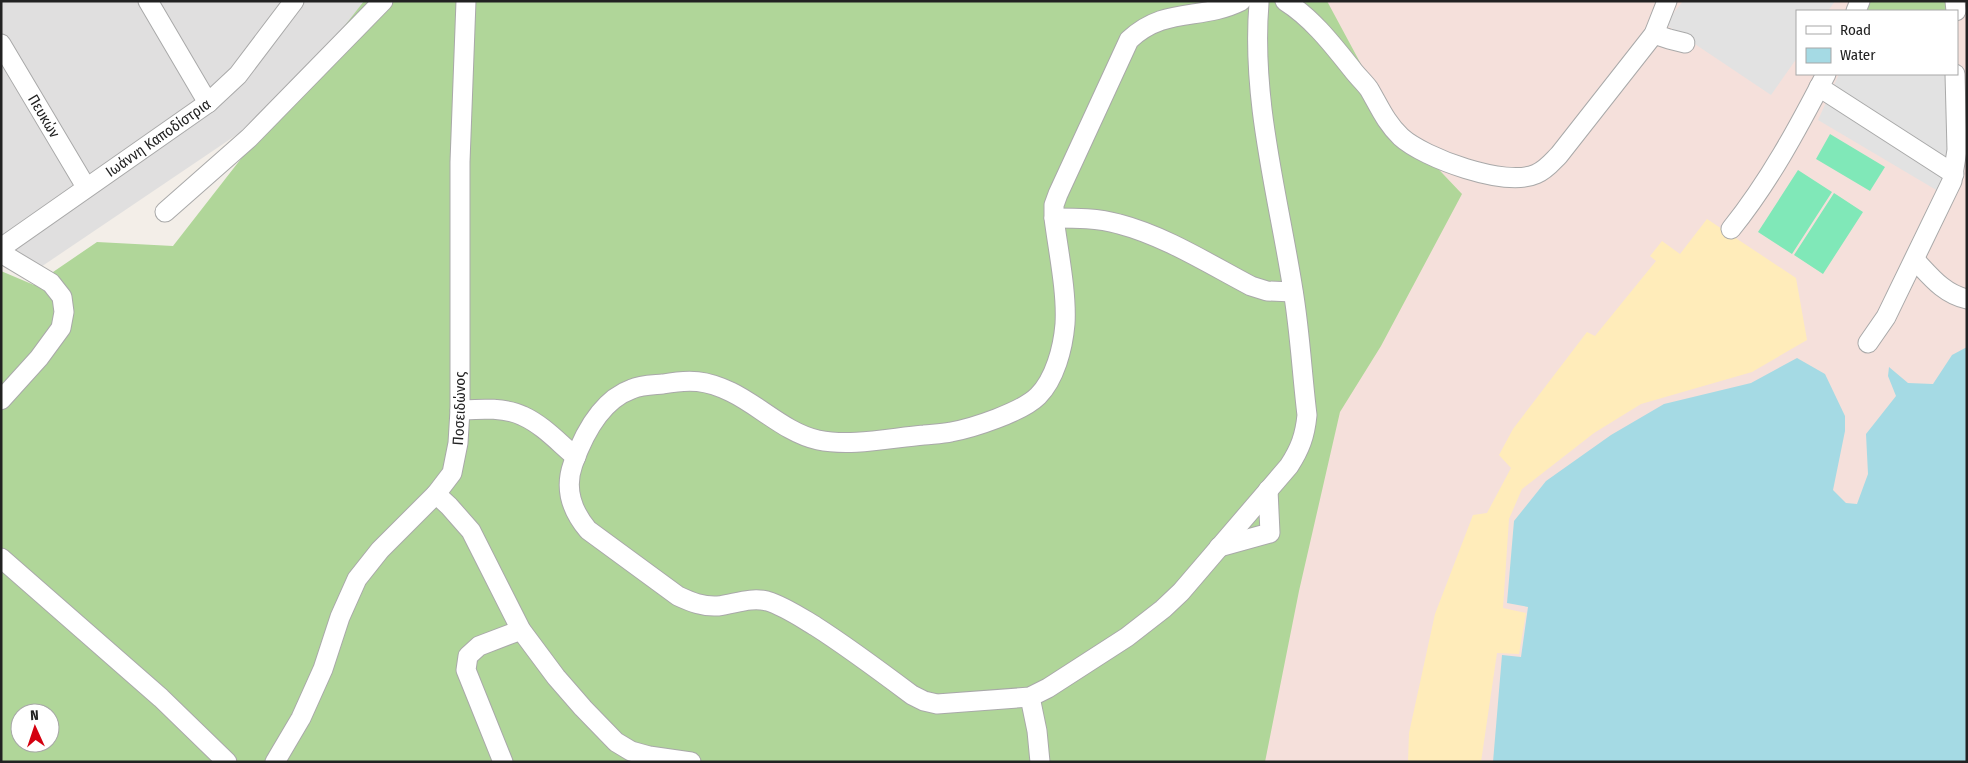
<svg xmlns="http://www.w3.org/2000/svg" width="1968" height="763" font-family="'Fira Sans Condensed',sans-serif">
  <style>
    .residential { fill: #e0dfdf }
    .military { fill: #f5e0db; fill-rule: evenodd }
    .forest { fill: #b0d699; fill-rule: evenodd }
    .sand { fill: #ffecba }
    .pitch { fill: #80e8b8 }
    .parking { fill: #e2e2e2 }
    .water { fill: #a5dae4 }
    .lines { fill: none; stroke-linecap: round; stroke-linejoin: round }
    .minor-casing { stroke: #a9a9a9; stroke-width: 21 }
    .minor { stroke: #fff; stroke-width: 19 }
    .labels { text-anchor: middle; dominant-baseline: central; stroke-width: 5; stroke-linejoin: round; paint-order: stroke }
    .street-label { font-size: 15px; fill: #222; stroke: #fff }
  </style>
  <rect width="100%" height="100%" fill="#f3eee8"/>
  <path class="residential" d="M1,1H435L29,275L1,258Z"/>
  <path class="military" d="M1020,1H1967V725L1912,762H730ZM1797,11H1957V74H1797Z"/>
  <path class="forest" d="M364,1H1327L1390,118L1462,194L1381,346L1340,412L1299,591L1265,762H1V271L34,285L97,242L173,246ZM20,713H50V743H20Z
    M1865,1H1948V11H1862Z"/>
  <path class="sand" d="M1707,219L1796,278L1807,340L1752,372L1641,404L1594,433L1522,489L1509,519L1503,608L1526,613L1519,654L1497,653L1481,762H1408L1409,733L1435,614L1473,515L1487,513L1511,468L1499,455L1513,429L1587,332L1595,336L1656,261L1650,256L1662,241L1680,254Z"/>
  <path class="pitch" d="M1830,134L1885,167L1870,191L1816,159Z
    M1798,170L1832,192L1792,254L1758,232Z
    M1834,193L1863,212L1823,274L1794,255Z"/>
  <path class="parking" d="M1683,1H1835L1828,11H1797V58L1771,95L1665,24Z
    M1839,74H1946L1950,180L1943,194L1818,120Z"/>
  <path class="water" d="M1967,347V762H1493L1502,655L1521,657L1528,607L1507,603L1514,521L1546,481L1611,435L1664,404L1751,383L1797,358L1825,374L1845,416V431L1833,490L1846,503L1857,504L1868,474L1866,434L1896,396L1888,376L1889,367L1908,383L1933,384L1952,355Z"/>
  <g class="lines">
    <defs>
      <g id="minor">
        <path d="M148,1L208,103"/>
        <path d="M1241,1C1201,21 1165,6 1129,40L1058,194L1054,205V218C1058,250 1067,292 1065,324C1063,348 1055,379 1038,396C1022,412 973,428 951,432C942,434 933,434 924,435C890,438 851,447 818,440C786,433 760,406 731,392C706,380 690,379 663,384C653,385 641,385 632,389C601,400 583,436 573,464C564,489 572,511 588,530L678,596C691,602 703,607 718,606C735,604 750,597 767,601C784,606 800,617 815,626C848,647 880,671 912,695L924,701L937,704L1030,697L1048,688L1127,637L1163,609L1181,592L1289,466C1300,449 1305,436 1307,415C1302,374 1300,332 1293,290C1278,195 1251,100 1259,3"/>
        <path d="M1285,1C1312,18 1332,44 1352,69C1357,76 1364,82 1369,89C1379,106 1386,123 1401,137C1424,158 1506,188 1536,174C1546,170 1552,162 1559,155L1654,34L1667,1"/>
        <path d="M1955,1L1956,11"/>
        <path d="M1856,11L1860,1"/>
        <path d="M1654,34L1669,39L1685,43"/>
        <path id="s1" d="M1,44L86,187"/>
        <path d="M1819,87L1954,174"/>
        <path d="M165,212L249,138L383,1"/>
        <path d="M1054,218C1076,218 1098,218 1119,224C1165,236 1209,264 1251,286L1267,291L1293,292"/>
        <path d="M1731,229C1769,182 1798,128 1826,74"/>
        <path id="s2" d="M1,248L208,103L238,75L294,1"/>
        <path d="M1,253L51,283L62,297L64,312L61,328L39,358L1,400"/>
        <path d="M1915,260C1931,277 1944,294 1967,299"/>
        <path d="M1868,343L1886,317L1952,181L1957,150L1955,74"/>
        <path d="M460,410C479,409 505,407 523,416C543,425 559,443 576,457"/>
        <path d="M436,494L449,506L471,531L521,630L556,677L583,708L616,742L631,751L649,756L691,762"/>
        <path d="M1219,547L1270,533L1268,490"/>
        <path d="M1,558L161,698L227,762"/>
        <path d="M1030,697L1037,731L1040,762"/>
        <path id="s3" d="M275,762L301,718L323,669L340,617L357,579L380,550L436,494L452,473L458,443L460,410V162L466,1"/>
        <path d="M503,762L466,670L468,656L479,646L521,630"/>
      </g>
    </defs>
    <use href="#minor" class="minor-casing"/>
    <use href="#minor" class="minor"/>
  </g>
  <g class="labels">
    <g class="street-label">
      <text stroke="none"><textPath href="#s1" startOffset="84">Πευκών</textPath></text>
      <text stroke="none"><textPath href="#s2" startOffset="192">Ιωάννη Καποδίστρια</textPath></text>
      <text stroke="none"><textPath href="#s3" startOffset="409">Ποσειδώνος</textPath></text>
    </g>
  </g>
  <rect width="1968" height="763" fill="none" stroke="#222222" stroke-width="5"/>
  <rect x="1796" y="10" width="162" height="65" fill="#ffffff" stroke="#a7a7a7"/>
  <rect x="1806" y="26" width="25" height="8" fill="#ffffff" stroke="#a7a7a7"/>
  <text x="1840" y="35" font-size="15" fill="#222222">Road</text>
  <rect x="1806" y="48" width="25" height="15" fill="#a5dae4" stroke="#a7a7a7"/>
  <text x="1840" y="60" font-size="15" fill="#222222">Water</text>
  <g transform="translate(35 728) rotate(357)"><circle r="24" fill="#ffffff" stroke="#a7a7a7"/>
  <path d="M0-4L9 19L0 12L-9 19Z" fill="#d40010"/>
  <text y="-8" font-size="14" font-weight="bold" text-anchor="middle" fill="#222222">N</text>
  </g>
</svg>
